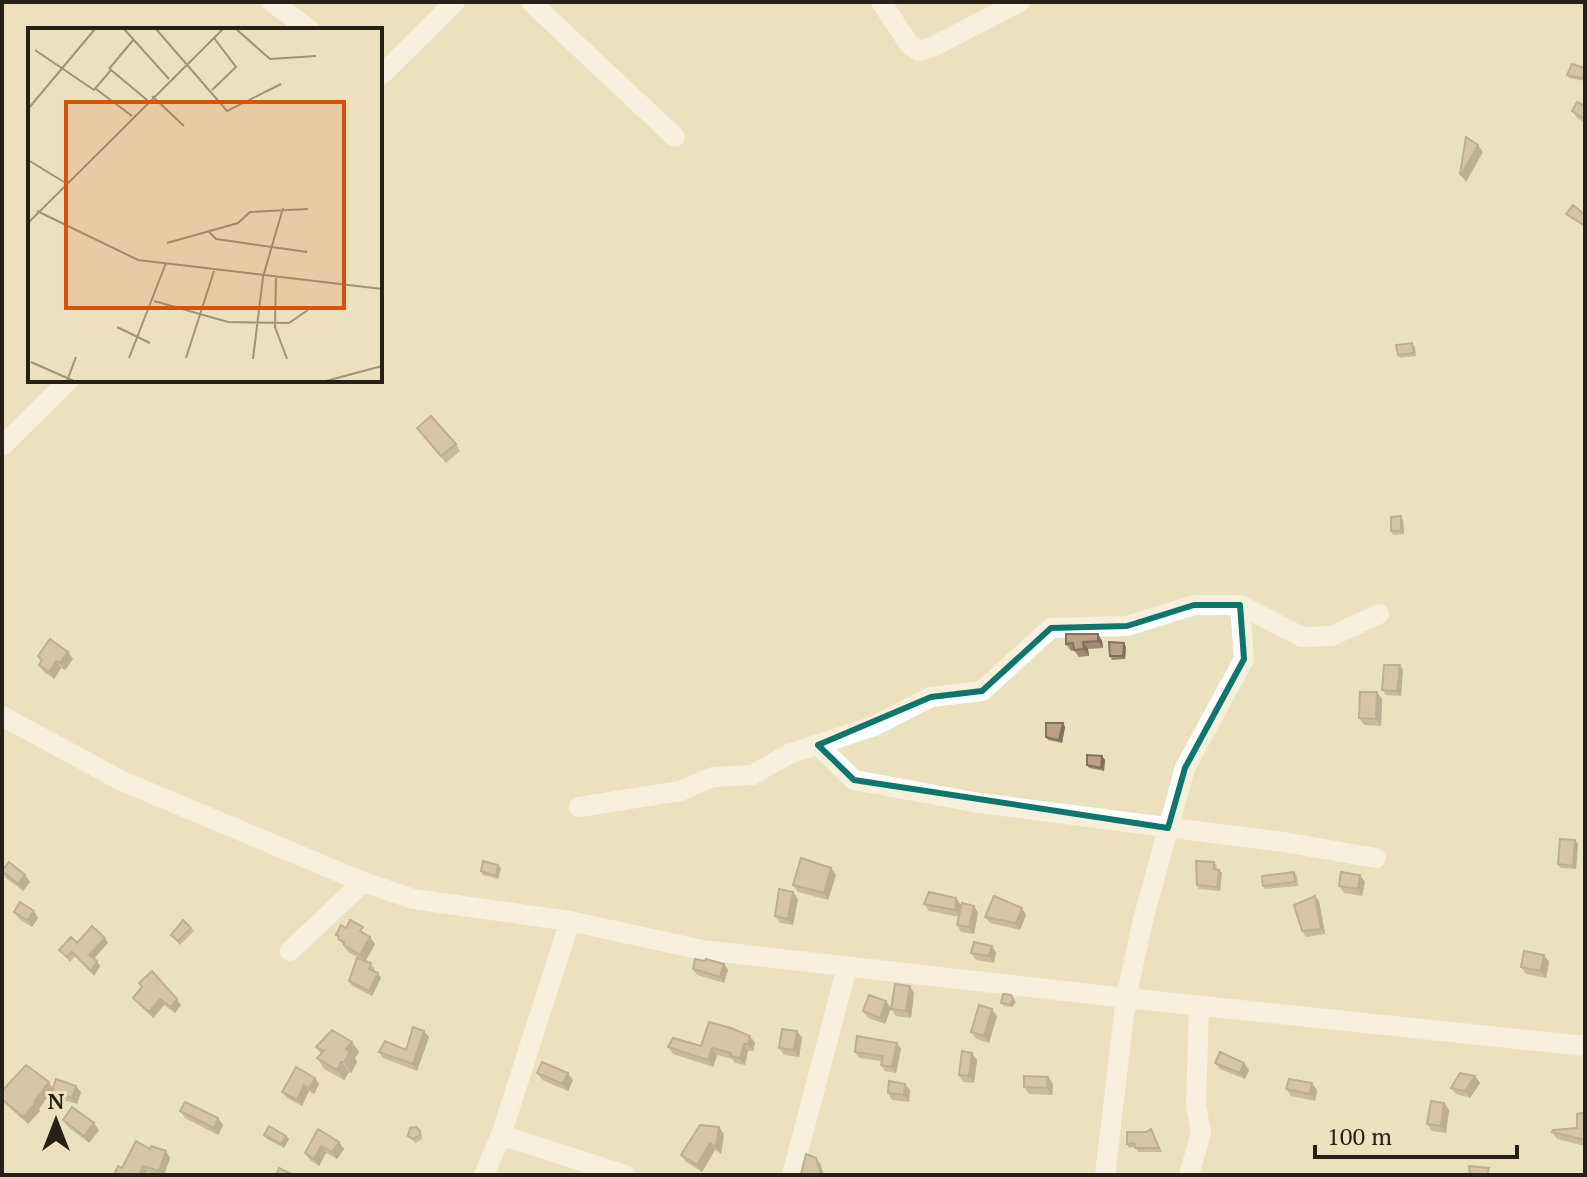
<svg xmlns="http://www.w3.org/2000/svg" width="1587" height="1177" font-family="'PT Serif',serif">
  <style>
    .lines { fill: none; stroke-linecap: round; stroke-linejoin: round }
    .minor { stroke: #fff; stroke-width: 20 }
    .wall { fill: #a28a75 }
    .shaded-wall { fill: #84705f }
    .building { fill: #bca088; stroke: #84705f; stroke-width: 2 }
    .marked { fill: none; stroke: #0f766e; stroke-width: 6; stroke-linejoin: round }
    .inset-road { fill: none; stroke: #9c947b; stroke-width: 2 }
    .view { fill: #d4530d; fill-opacity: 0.15; stroke: #d4530d; stroke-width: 4 }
    .inset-edge { fill: none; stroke: #252114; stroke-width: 4 }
  </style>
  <rect width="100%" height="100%" fill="#ece1bf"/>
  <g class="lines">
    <path class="minor" d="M272,2L310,30
      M531,2L675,137
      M881,2L909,44L919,51L932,47L1020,2
      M380,76L455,2
      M2,446L69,380
      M2,716L122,781L363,882L413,899L570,921L702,950L1126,998L1585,1046
      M818,745L854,780L979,803L1283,842L1376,858
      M579,807L680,791L713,777L752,775L789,754L874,726L931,697L982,691L1051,628L1127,626L1194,605H1240L1302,637L1332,636L1379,614
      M290,951L363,882
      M501,1135L625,1175
      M484,1175L501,1135L570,921
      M792,1175L847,967
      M1105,1175L1126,998L1143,920L1185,768L1244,659L1240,605
      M1189,1175L1201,1133L1196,1105L1199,1006"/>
  </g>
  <path class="wall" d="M1585,68V81L1569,78L1567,75Z
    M1585,106V123L1577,118L1572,111Z
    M1415,346L1416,356L1400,358L1398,355Z
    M417,428L456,444L460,451L446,463Z
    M1403,520L1404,534L1393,535L1391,531Z
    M1098,634L1102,641L1103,648L1088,649L1089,656L1079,657L1074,650L1071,651L1066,644Z
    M1126,647L1125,659L1112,660L1110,656Z
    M38,656L73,659L65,670L61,668L54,679L44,672L39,665L41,661Z
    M1403,670L1401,696L1386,695L1382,690Z
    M1382,699L1381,726L1364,725L1359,718Z
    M1063,723L1065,727L1062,743L1048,740L1046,737Z
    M1102,756L1105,760L1104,771L1089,768L1087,765Z
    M1575,840L1578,844L1576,869L1560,868L1558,864Z
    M1214,862L1217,866L1216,869L1219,870L1222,873L1220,891L1199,889L1197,885Z
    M501,868L498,879L483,875L481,871Z
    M2,871L25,875L30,882L23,891L6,878Z
    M1294,872L1297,876L1298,886L1265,889L1263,886Z
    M836,875L828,900L798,892L793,885Z
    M1365,882L1362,896L1344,893L1339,886Z
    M1315,896L1319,901L1325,934L1306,937L1302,931Z
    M956,898L961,905L960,911L974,906L978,913L974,934L961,932L957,925L959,917L929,911L924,904Z
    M798,899L793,925L780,923L775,916Z
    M14,912L38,918L32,927L19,919Z
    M1026,915L1020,930L990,923L985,917Z
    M191,928L194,931L180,945L171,935Z
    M346,928L367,934V935L370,937L375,944L365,961L375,968L374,971L381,978L372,996L352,986L349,981L362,960L348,952L336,935Z
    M77,943H108L94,959L100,966L94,976L75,956L70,962L59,950Z
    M996,952L994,963L976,960L971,953Z
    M1544,955L1549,962L1546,978L1526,974L1521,967Z
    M705,961L724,964L728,970L724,983L697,975L693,969Z
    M142,987L181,1005L175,1013L164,1005L153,1018L137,1003L133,998Z
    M914,993L911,1018L896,1016L891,1009Z
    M1011,995L1016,1002L1012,1007L1004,1006L1001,1003Z
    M886,1001L891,1008L885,1024L868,1018L863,1011Z
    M997,1016L989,1043L976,1039L971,1032Z
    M797,1031L802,1038L799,1057L784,1055L779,1048Z
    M750,1036L755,1043L753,1051H748L745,1065L735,1063L732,1059L717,1055L713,1067L673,1054L668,1047L701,1046Z
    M429,1037L417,1071L383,1058L379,1052L406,1050Z
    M352,1042L359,1052L355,1058L357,1062L351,1073L349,1072L344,1080L324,1069L317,1058L321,1054L316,1047Z
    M901,1049L896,1073L885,1071L881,1065L882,1061L859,1058L855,1052Z
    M977,1060L974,1083L963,1082L959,1075Z
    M1215,1063H1244L1249,1070L1245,1079L1220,1069Z
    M537,1073L573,1080L568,1091L542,1080Z
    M1048,1077L1053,1084L1052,1095L1029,1094L1024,1087Z
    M315,1078L319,1084L314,1094L309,1091L302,1106L287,1098L282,1092Z
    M1480,1083L1470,1098L1456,1094L1451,1088Z
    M905,1084L910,1090L909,1102L892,1100L888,1093Z
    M53,1088L81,1092L77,1104L57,1098L52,1090L39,1109L40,1111L28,1124L2,1101V1091Z
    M1286,1089L1317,1090L1315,1101L1291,1096Z
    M1444,1103L1449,1110L1446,1133L1432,1131L1427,1124Z
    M180,1111L218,1118L223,1125L218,1135L185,1118Z
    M1585,1112V1146L1557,1139L1552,1132L1577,1128Z
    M63,1120L99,1130L89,1143L68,1127Z
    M318,1129L344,1149L337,1159L326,1153L319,1166L310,1160L305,1153Z
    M1151,1129L1162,1152H1138L1135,1147L1129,1148L1127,1144Z
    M724,1134L721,1154L715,1150L702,1172L686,1162L681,1155Z
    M264,1135L286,1136L289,1139L284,1148L267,1139Z
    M422,1135V1139L416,1143L408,1136Z
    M150,1149L166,1151L170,1158L164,1175H156L147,1172L122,1168Z"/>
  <path class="shaded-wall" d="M1478,145L1483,152L1466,182L1461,175Z
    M1401,516L1403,520L1404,534L1401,531Z
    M1098,634L1102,641L1103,648L1098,641Z
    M1083,642L1088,649L1089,656L1084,649Z
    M1124,643L1126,647L1125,659L1123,656Z
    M68,652L73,659L65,670L60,663Z
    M56,661L61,668L54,679L49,672Z
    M1400,665L1403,670L1401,696L1397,691Z
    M1377,692L1382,699L1381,726L1376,719Z
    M1063,723L1065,727L1062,743L1059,740Z
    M1102,756L1105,760L1104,771L1101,768Z
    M1575,840L1578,844L1576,869L1573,866Z
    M498,865L501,868L498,879L496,876Z
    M831,868L836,875L828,900L824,893Z
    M1219,870L1222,873L1220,891L1217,887Z
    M25,875L30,882L23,891L18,884Z
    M1360,875L1365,882L1362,896L1358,889Z
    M793,892L798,899L793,925L788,919Z
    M1315,896L1319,901L1325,934L1321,929Z
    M956,898L961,905L960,917L955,910Z
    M974,906L978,913L974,934L969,927Z
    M1022,908L1026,915L1020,930L1016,923Z
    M34,911L38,918L32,927L27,920Z
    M370,937L375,944L365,962L360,955Z
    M105,938L108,943L92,960L89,955Z
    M992,946L996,952L994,963L989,956Z
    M1544,955L1549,962L1546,978L1541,971Z
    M97,961L100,966L94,976L91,971Z
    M724,964L728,970L724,983L720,977Z
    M378,973L381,978L372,996L369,991Z
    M910,986L914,993L911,1018L906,1011Z
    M160,999L164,1005L153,1018L149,1012Z
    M177,999L181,1005L175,1013L171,1007Z
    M1013,999L1016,1002L1012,1007L1010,1004Z
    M886,1001L891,1008L885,1024L880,1018Z
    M992,1009L997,1016L989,1043L984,1036Z
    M424,1031L429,1037L417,1071L413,1064Z
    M797,1031L802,1038L799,1057L794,1050Z
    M750,1036L755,1043L753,1051L748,1044Z
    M352,1042L359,1052L355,1058L357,1062L351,1073L344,1062L346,1049Z
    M897,1043L901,1049L896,1073L892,1067Z
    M744,1044L748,1051L745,1065L740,1058Z
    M712,1048L717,1055L713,1067L708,1060Z
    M972,1053L977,1060L974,1083L969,1076Z
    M341,1062L349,1072L344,1080L337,1070Z
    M1244,1063L1249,1070L1245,1079L1240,1073Z
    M568,1073L573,1080L568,1091L563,1084Z
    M1475,1076L1480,1083L1470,1098L1465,1091Z
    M1048,1077L1053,1084L1052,1095L1047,1088Z
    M315,1078L319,1084L314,1094L309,1088Z
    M49,1082L53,1089L39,1109L40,1111L28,1124L23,1117Z
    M1312,1083L1317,1090L1315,1101L1310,1094Z
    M905,1084L910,1090L909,1102L904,1095Z
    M304,1085L309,1091L302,1106L297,1100Z
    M76,1086L81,1092L77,1104L72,1098Z
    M1444,1103L1449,1110L1446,1133L1441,1126Z
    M218,1118L223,1125L218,1135L214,1128Z
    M94,1123L99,1130L89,1143L84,1136Z
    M719,1127L724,1134L721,1154L716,1147Z
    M286,1136L289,1139L284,1148L281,1144Z
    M339,1142L344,1149L337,1159L332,1152Z
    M710,1143L715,1150L702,1172L697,1165Z
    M321,1146L326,1153L319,1166L314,1159Z
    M166,1151L170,1158L164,1175H162L159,1171Z
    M816,1158L821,1165L824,1175H821Z
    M143,1166L147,1172L146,1175H139Z"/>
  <path class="building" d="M1572,64L1585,68L1582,78L1567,75Z
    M1577,102L1585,106V119L1572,111Z
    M1466,137L1478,145L1461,175L1460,174Z
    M1573,205L1585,215V226L1566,214Z
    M1412,343L1414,353L1398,355L1396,345Z
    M431,416L456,444L441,456L417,428Z
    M1401,516V531H1391V517Z
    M1066,634H1098V641L1083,642L1084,649L1074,650L1073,643L1066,644Z
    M50,639L68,652L60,663L56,661L49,672L39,665L42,660L38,656Z
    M1109,642L1124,643L1123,656H1110Z
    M1384,665H1400L1397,691L1382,690Z
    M1360,692H1377L1376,719L1359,718Z
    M1046,723H1063L1059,740L1046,737Z
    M1087,755L1102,756L1101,768L1087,765Z
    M1560,839L1575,840L1573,866L1558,864Z
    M801,858L831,868L824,893L793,885Z
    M483,861L498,865L496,876L481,871Z
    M1196,861L1214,862V869L1219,870L1217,887L1197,885Z
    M9,862L25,875L18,884L2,871Z
    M1294,872L1295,882L1263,886L1262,876Z
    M1341,872L1360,875L1358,889L1339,886Z
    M779,889L793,892L788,919L775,916Z
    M929,892L956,898L955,910L924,904Z
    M994,896L1022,908L1016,923L985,917Z
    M1315,896L1321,929L1302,931L1294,905Z
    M20,902L34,911L27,920L14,912Z
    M962,903L974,906L969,927L957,925Z
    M183,920L191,928L178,941L171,935Z
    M350,920L363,927L360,931L370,937L360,955L344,945V942L338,939L339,936L336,935L341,925L346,928Z
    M92,926L105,938L89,955L97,961L91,971L72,952L67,957L59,950L71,937L77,943Z
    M974,942L992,946L989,956L971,953Z
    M1524,951L1544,955L1541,971L1521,967Z
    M357,958L371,963L369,969L378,973L369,991L349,981Z
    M695,959L705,961L706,959L724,964L720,977L693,969Z
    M152,971L177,999L171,1007L160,999L149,1012L133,998L142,987L139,983Z
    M895,984L910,986L906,1011L891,1009Z
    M1003,994L1011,995L1013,999L1010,1004L1001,1003Z
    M869,995L886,1001L880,1018L863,1011Z
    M979,1005L992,1009L984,1036L971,1032Z
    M709,1022L731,1028L750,1036L748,1044H744L740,1058L730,1056L731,1053L712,1048L708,1060L668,1047L673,1038L701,1046Z
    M413,1027L424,1031L413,1064L379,1052L385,1041L406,1050Z
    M782,1029L797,1031L794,1050L779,1048Z
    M332,1030L352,1042L346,1049L350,1052L344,1062H341L337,1070L317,1058L324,1051L316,1047Z
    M857,1036L897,1043L892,1067L881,1065L883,1056L855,1052Z
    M962,1051L972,1053L969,1076L959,1075Z
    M1220,1052L1244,1063L1240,1073L1215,1063Z
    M542,1062L568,1073L563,1084L537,1073Z
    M26,1065L49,1082L34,1102L35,1104L23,1117L2,1099V1091Z
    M296,1067L315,1078L309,1088L304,1085L297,1100L282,1092Z
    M1460,1073L1475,1076L1465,1091L1451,1088Z
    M1024,1076L1048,1077L1047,1088L1024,1087Z
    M56,1079L76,1086L72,1098L52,1091Z
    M1289,1079L1312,1083L1310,1094L1286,1089Z
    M889,1081L905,1084L904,1095L888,1093Z
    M1431,1101L1444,1103L1441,1126L1427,1124Z
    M185,1102L218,1118L214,1128L180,1111Z
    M72,1107L94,1123L84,1136L63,1120Z
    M1585,1112V1140L1552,1132L1553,1130L1577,1128V1114Z
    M700,1125L719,1127L716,1147L710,1143L697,1165L681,1155Z
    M269,1126L286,1136L281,1144L264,1135Z
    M416,1127L420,1131V1135L413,1139L408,1136L410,1128Z
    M318,1129L339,1142L332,1152L321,1146L314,1159L305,1153Z
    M1151,1129L1159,1148H1135L1134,1143L1127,1144V1132H1146Z
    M136,1141L150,1149L151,1146L166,1151L159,1171L143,1166L139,1175H114L118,1166L122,1168Z
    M806,1154L816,1158L821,1175H807L801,1174Z
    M1469,1166L1489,1168L1487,1175H1470Z
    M279,1168L293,1175H276Z"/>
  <path d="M0 0H1587V1177H0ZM1194,605H1240L1244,659L1185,768L1168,828L854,780L818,745L931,697L982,691L1051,628L1127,626Z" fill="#ece1bf" fill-opacity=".55" fill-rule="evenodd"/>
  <path class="marked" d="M1194,605H1240L1244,659L1185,768L1168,828L854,780L818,745L931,697L982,691L1051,628L1127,626Z"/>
  <g transform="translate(28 28)">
    <rect width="354" height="354" fill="#ece1bf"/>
    <path class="inset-road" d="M96,1L141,51M128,1L199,83L253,56M208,1L242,31L288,28M7,22L66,62L83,42L119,72M81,41L106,11M68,61L104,88M184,62L208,39L186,10M124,68L156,98M0,81L67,1M0,132L36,154M9,183L110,232L354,261M0,195L195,1M181,204L188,211L279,224M139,215L210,195L222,184L280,181M248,250L247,299L259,331M126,273L200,294L261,295L280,282M89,299L122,315M101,330L138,235M158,330L186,243M225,331L235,249L255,180M3,334L46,353M39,353L48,329M298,353L354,338"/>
    <path class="view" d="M38,74H316V280H38Z"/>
    <rect width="354" height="354" class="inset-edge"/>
  </g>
  <rect width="1587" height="1177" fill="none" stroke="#252114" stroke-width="8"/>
  <g transform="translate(56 1121)" stroke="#ece1bf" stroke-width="6" paint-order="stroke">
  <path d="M0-6L14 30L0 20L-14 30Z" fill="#252114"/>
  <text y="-12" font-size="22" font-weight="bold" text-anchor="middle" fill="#252114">N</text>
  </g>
  <path d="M1315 1145v12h202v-12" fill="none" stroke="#252114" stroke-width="4"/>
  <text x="1327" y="1145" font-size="24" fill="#252114" stroke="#ece1bf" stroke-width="6" paint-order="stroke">100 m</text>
</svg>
